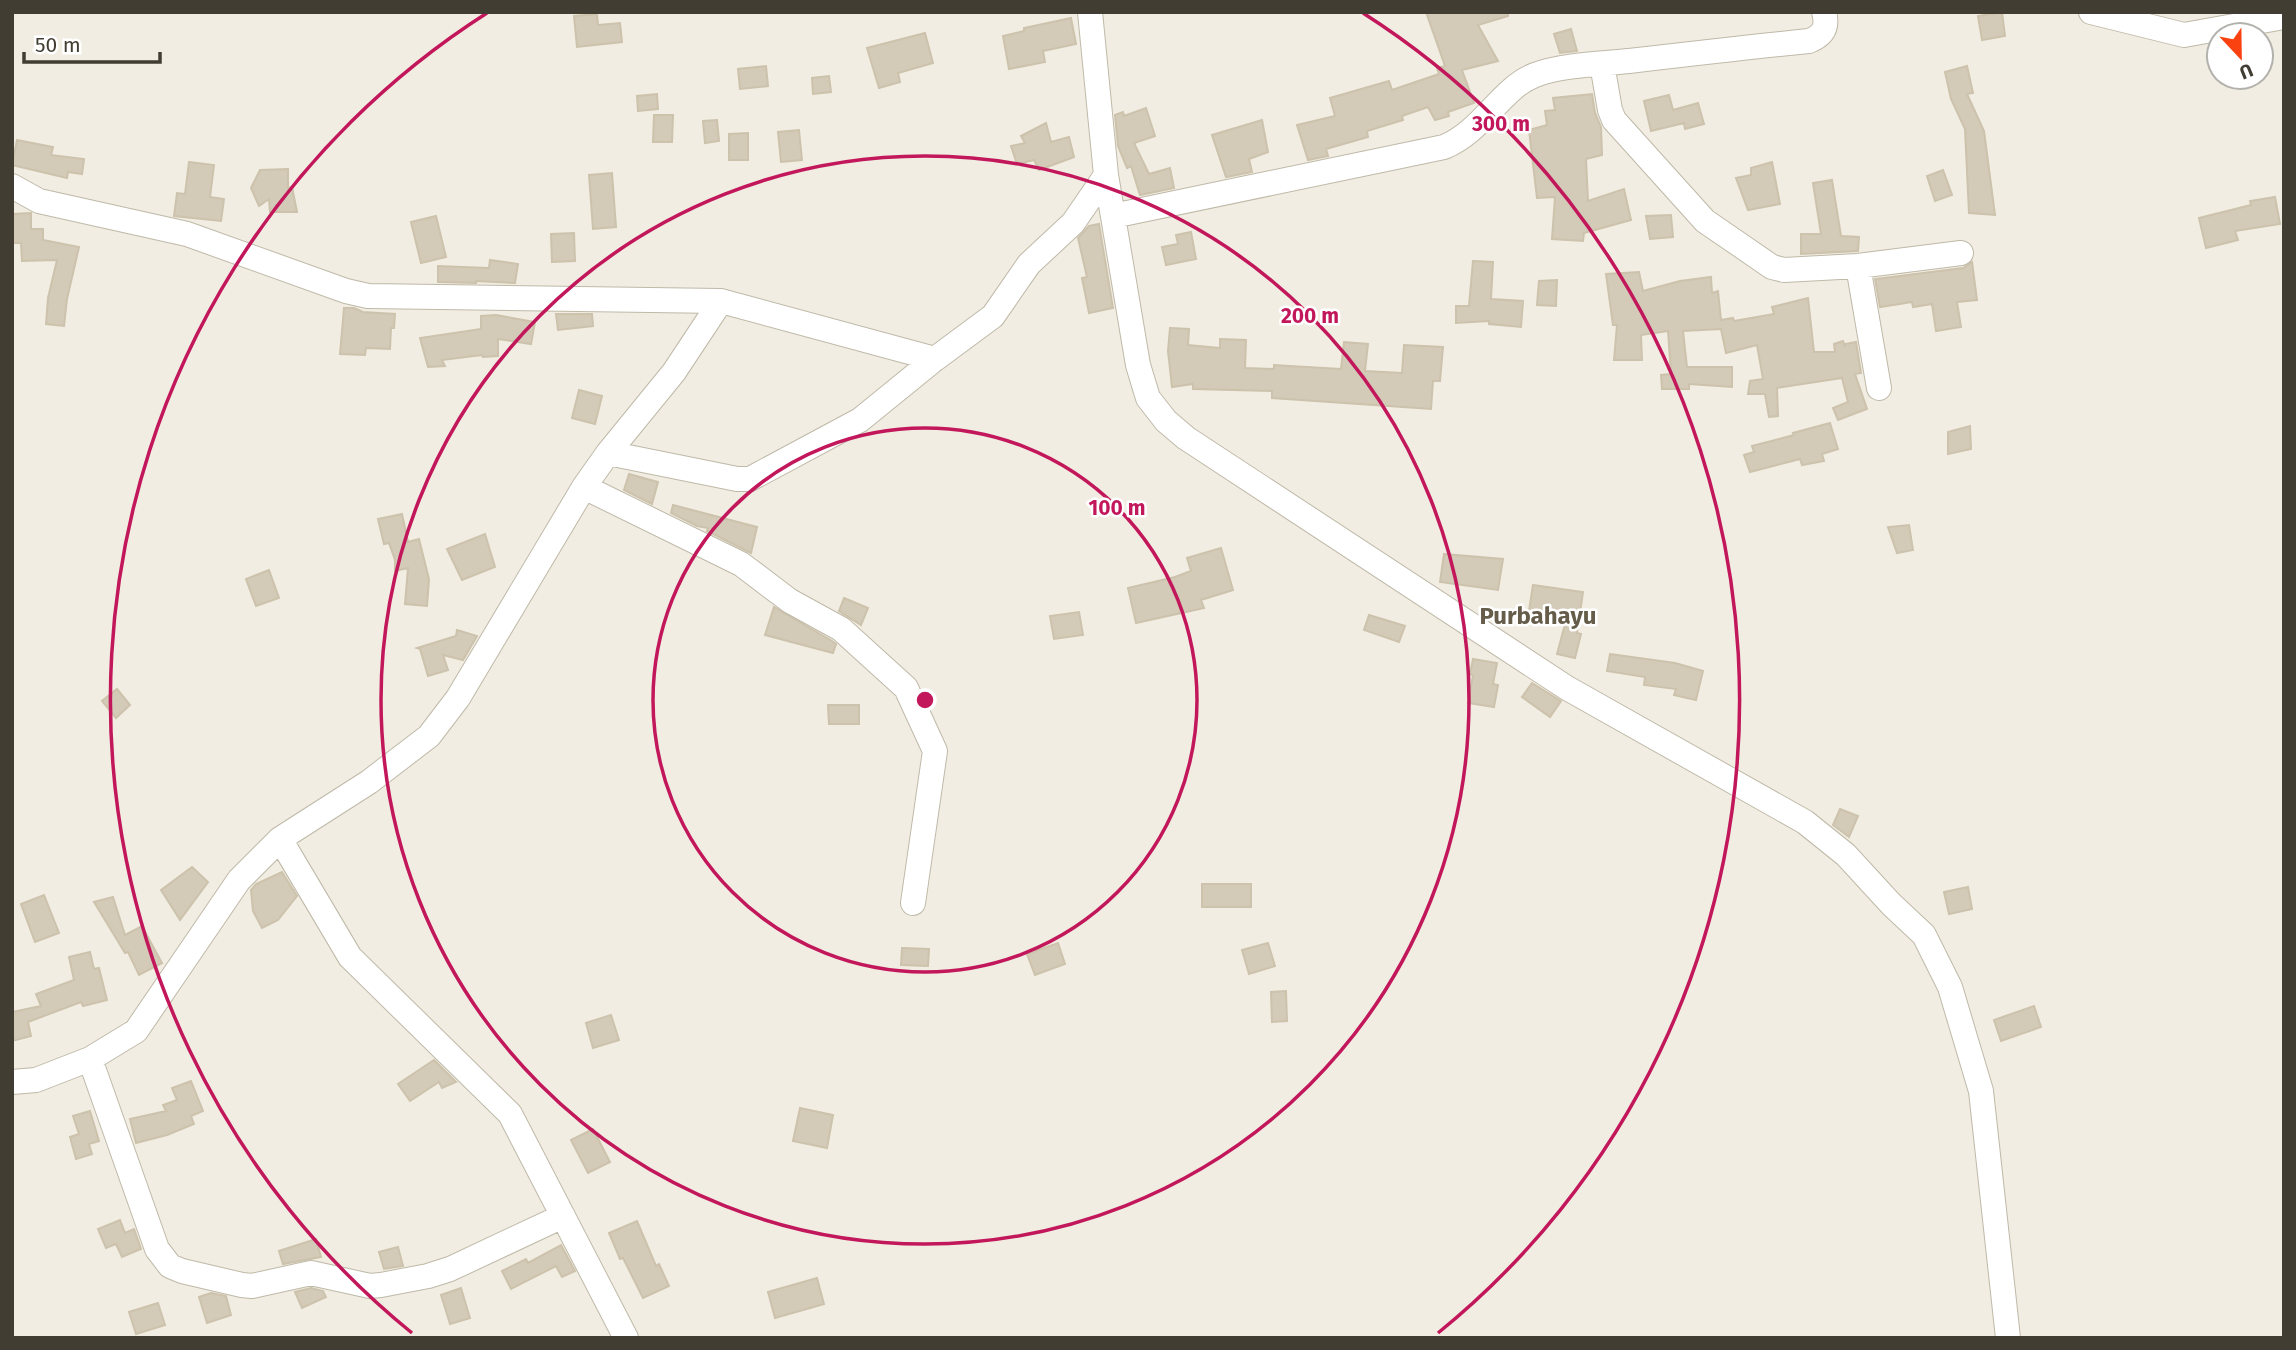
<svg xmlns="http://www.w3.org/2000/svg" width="2296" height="1350" font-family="'Fira Sans',sans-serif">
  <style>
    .building { fill: #d3cab8; stroke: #cdc2ab; stroke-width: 2 }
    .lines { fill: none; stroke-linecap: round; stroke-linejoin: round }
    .minor-casing { stroke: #bfb9a8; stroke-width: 26 }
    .minor { stroke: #fff; stroke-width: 24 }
    .ring { fill: none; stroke: #c2185b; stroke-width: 3.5 }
    .labels { text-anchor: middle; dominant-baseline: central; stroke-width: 5; stroke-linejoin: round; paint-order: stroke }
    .quarter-label { font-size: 24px; font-weight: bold; fill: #655c4a; stroke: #fff }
    .centre { fill: #c2185b; stroke: #fff; stroke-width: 3.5 }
    .ring-label { font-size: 21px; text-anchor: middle; font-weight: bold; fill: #c2185b; stroke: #fff; stroke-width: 5; stroke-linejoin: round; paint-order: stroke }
  </style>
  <rect width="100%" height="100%" fill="#f1ede2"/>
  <path class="building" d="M1426,12H1508V16L1478,25L1498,61L1462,70L1474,103L1448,112L1449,116L1435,120L1428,107L1402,116L1403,120L1367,131L1368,137L1326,149L1328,156L1308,160L1297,125L1335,116L1330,98L1389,81L1392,90L1439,74L1437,68L1445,66Z
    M2002,12L2005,36L1982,40L1978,16Z
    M597,14L598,25L620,23L622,42L577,47L574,16Z
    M1071,18L1076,44L1043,51L1045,62L1009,69L1003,36L1024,31V28Z
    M1571,29L1577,51L1560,53L1554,34Z
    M925,33L933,63L898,73L900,82L879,88L867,48Z
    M766,66L768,86L740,89L738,69Z
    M1967,66L1973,93L1967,94L1984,131L1995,215L1969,213L1965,129L1951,99L1945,72Z
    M829,76L831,92L813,94L812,78Z
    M657,94L658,109L638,111L637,96Z
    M1592,94L1595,113L1601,127L1602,155L1586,159L1588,201L1624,189L1631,220L1584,233L1583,241L1552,239L1555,197L1537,198L1529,130L1547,125L1545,111L1555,110L1553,98Z
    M1669,95L1673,110L1698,103L1704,124L1685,129L1684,123L1651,131L1644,101Z
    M1146,108L1155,136L1134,143L1149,174L1170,168L1174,188L1140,195L1131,166L1127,168L1118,146L1115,115L1123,112L1124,116Z
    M654,115H673L672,142H653Z
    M717,120L719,141L705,143L703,121Z
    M1262,120L1268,152L1249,159L1252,172L1226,177L1212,135Z
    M1046,123L1051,142L1069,137L1074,157L1039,170L1034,160L1017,164L1011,146L1025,143L1021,136Z
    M799,130L802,160L781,162L778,132Z
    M748,133V160H729V134Z
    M17,140L53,147L51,155L84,159L82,174L68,172L67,178L12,165Z
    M189,162L214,165L210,197L224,199L221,221L174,216L177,193L185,194Z
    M1772,162L1780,204L1748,210L1736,178L1751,175V168Z
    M288,169V188L292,187L297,212H270L269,199L259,206L251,188L260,170Z
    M1943,170L1952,195L1935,201L1927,176Z
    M612,173L616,227L593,229L589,175Z
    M1832,180L1841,236L1859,237L1858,251L1801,254V234H1821L1813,183Z
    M2275,197L2280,224L2235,231L2238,240L2206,248L2199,218L2251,205L2250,201Z
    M31,213V229H43V240L79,247L67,299L64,326L46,324L48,298L57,260L22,261L21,243H13L12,214Z
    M1671,215L1673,237L1650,239L1646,216Z
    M436,216L446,257L421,263L411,222Z
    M1099,224L1113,308L1089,313L1082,278L1087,277L1078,238L1089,226Z
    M1191,232L1196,259L1166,265L1162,247L1178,244L1176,235Z
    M574,233L575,261L552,262L551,234Z
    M490,260L518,264L515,283L476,281V283L438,282V266L489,268Z
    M1473,261L1493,262L1491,299L1523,301L1521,327L1489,324V321L1456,323V306H1469Z
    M1972,262L1977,300L1957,302L1961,327L1936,331L1932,304L1913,307L1912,302L1880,307L1875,279L1963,268Z
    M1639,272L1643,291L1680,281L1711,277L1712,293L1718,291L1721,320L1733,318L1734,321L1774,314L1772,307L1808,298L1814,352H1835L1834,344L1843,341L1845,347V344L1856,342L1861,373L1855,374L1867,409L1838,420L1833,408L1848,402L1842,378L1777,388L1778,416L1769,417L1765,394H1748L1750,381L1763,379L1757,345L1726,353L1721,329L1683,331L1687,367H1732V387L1689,384V389H1662L1661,375L1671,374L1668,331L1641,335L1642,360H1614L1617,325H1613L1606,274Z
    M1557,280L1556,306L1537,305L1539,281Z
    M344,308H354L363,312L395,314L394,328H391L390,349L366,348L365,355L340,354Z
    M556,314H592L593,326L558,330Z
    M496,315L535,322L531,344L498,339V356L483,357L482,355L442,360L445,366L428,367L420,338L481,329V316Z
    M1170,328L1189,329L1188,345L1220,348V339L1246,340L1245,368L1274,369V365L1341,369L1344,342L1368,344L1365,371L1402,373L1404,345L1443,347L1440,381H1433L1431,409L1272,398V391L1193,389V384L1172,387L1168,351Z
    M579,390L602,396L595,424L572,418Z
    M1830,423L1838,449L1822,454L1824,461L1802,465L1800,459L1750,472L1744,455L1754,452L1752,446L1794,435L1793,433Z
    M1970,426L1971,449L1948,454V432Z
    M629,474L658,482L652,504L624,490Z
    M673,505L757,527L751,553L707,531L708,528L697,526L671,513Z
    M402,514L408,542L419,539L429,579L427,606L405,604L408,568L395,571V560L389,543L384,544L378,519Z
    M1909,525L1913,550L1897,553L1888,527Z
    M485,534L495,567L462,580L447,549Z
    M1221,548L1233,590L1201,600L1204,608L1136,623L1128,588L1175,577L1191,571L1187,558Z
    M1444,554L1503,559L1498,590L1440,582Z
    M269,570L279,598L256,606L246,579Z
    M1533,585L1583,592L1577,633L1581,634L1575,658L1557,654L1567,617L1529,611Z
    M844,598L868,608L861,625L839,611Z
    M774,607L832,641L836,644L833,653L765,635Z
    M1079,612L1083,635L1054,639L1050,616Z
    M1369,615L1405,626L1399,642L1364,630Z
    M457,630L477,636L463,660L443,655L448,670L428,676L420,649L417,648L456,636Z
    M1610,654L1675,663L1703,671L1696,700L1674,695L1676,689L1644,685L1645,677L1607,671Z
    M1473,659L1497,663L1493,684L1498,685L1494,707L1468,703L1473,675L1470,674Z
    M1532,683L1561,701L1550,717L1522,697Z
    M117,689L130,705L116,718L102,701Z
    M828,705H859V724H829Z
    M1840,809L1858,816L1849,837L1833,825Z
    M192,867L208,882L180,920L161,890Z
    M282,872L297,896L278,920L262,928L253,911L251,890L256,884Z
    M1202,884H1251V907H1202Z
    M1968,887L1972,909L1949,914L1944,892Z
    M44,895L59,933L35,942L21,904Z
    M113,897L125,935L142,926L162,963L139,975L128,952L125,953L94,902Z
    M1058,943L1065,964L1035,975L1027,954Z
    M1268,943L1275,966L1249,974L1242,950Z
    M902,948L929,949L928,966L901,965Z
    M90,952L94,969L99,968L107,1000L83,1006L81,1002L28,1022L31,1036L12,1041V1012L41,1006L36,994L74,980L69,957Z
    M1286,991L1287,1021L1272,1022L1271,992Z
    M2034,1006L2041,1027L2001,1041L1994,1020Z
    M611,1015L619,1040L593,1048L586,1023Z
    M434,1060L456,1082L442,1088L439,1082L410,1101L398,1084Z
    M191,1081L203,1111L191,1116L194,1124L167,1135L136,1143L130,1119L166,1111L163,1105L177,1100L172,1088Z
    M800,1108L833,1115L827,1148L793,1141Z
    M90,1111L99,1141L89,1144L92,1154L76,1159L70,1137L79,1134L73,1116Z
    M593,1129L610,1162L588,1173L571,1140Z
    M120,1220L125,1233L134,1229L141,1249L122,1257L116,1244L106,1248L98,1229Z
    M637,1221L656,1266L659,1264L669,1286L643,1298L623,1258L620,1259L609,1233Z
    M316,1239L321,1257L283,1264L279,1251Z
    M561,1245L575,1271L562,1277L556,1266L511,1289L502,1271L526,1259L528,1263Z
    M398,1247L403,1266L384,1269L379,1252Z
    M817,1278L824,1304L775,1318L768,1292Z
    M311,1288L323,1291L326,1297L302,1308L295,1292Z
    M461,1288L470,1318L450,1324L441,1295Z
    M211,1293L226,1296L231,1315L207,1323L199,1297Z
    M158,1303L165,1325L136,1334L129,1312Z"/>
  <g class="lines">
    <defs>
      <path id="minor" d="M1090,12L1106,175L1138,365L1148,398L1166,421L1186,438L1567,688L1805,822L1846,855L1891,904L1924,935L1950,987L1981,1091L2008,1338
        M2091,12L2184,35L2284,17
        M1602,64L1610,110L1614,120L1705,221L1772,267L1784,270L1858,266L1961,253
        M12,186L39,201L187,234L346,291L368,296L721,301
        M1113,216L1444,147C1483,131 1501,88 1535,75C1562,65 1600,64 1629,61C1689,54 1749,47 1809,41C1824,35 1828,27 1824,12
        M1858,266L1879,388
        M608,453L737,479H750L860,420L935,359
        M584,487L741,564L790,601L841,629L906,688L935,751L913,903
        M280,839L350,957L510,1114L626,1338
        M90,1059L157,1249L170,1266L182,1271L242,1285L252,1286L311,1273L370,1286L381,1285L428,1276L450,1269L563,1216
        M12,1082L36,1080L90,1059L136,1031L239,880L280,839L369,782L429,736L458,698L584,487L608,453L674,372L721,301L935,359L993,316L1029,264L1073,223L1106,175"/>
    </defs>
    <use href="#minor" class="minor-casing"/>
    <use href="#minor" class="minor"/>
  </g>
  <g class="ring">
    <circle cx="925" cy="700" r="272"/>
    <circle cx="925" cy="700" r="544"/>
    <path d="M412 1333A815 815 0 0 1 487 13M1363 13A815 815 0 0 1 1438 1333"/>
  </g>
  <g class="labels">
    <g class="quarter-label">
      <text x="1538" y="616">Purbahayu</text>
    </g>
  </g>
  <circle cx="925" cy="700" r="10" class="centre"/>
  <g class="ring-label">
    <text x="1501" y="131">300 m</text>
    <text x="1310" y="323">200 m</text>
    <text x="1117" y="515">100 m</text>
  </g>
  <rect width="2296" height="1350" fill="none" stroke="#423d33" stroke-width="28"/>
  <g transform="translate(2240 56) rotate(158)"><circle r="33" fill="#ffffff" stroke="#b3b1ad" stroke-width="2"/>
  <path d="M0-5L12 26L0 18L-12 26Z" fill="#fa4110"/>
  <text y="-10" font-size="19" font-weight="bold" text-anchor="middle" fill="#423d33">U</text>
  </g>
  <path d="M24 52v10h136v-10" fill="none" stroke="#423d33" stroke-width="3.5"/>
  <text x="35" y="52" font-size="21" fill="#423d33" stroke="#ffffff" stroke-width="5" paint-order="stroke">50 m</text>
</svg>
